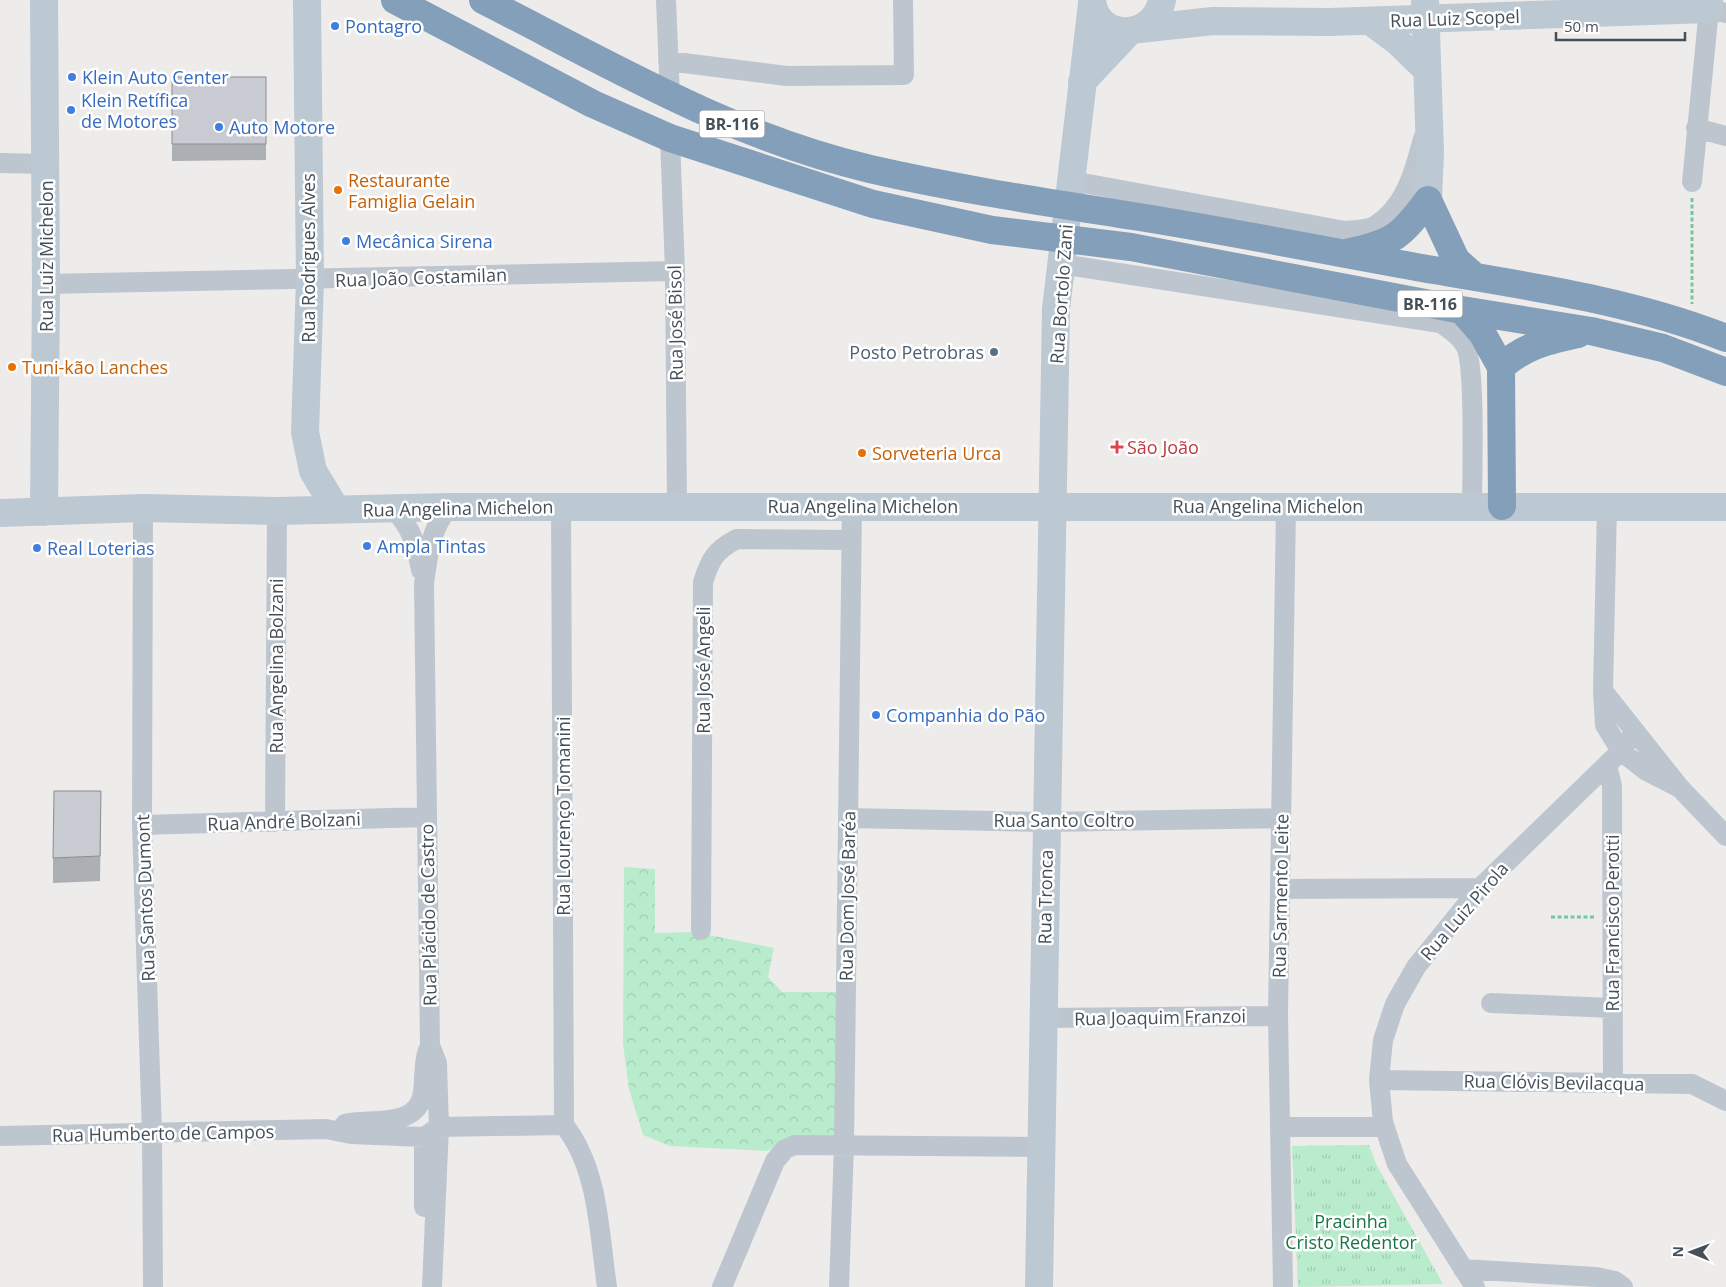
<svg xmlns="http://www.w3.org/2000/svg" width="1726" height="1287" font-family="'Open Sans',sans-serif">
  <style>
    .forest { fill: url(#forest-crowns) }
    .park { fill: url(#park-tufts) }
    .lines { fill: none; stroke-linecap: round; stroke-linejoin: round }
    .path { stroke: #73c99c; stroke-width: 3; stroke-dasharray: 4 2.5; stroke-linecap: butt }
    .street { stroke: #bdc6ce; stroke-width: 20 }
    .secondary { stroke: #bcc8d2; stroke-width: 28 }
    .highway { stroke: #849fba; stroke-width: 28 }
    .wall { fill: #acafb4 }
    .building { fill: #c8cbd1; stroke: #8c8e92 }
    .shop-dot { fill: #3f7fe0; stroke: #fff; stroke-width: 2 }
    .food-dot { fill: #e8710a; stroke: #fff; stroke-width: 2 }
    .service-dot { fill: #5c6f8a; stroke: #fff; stroke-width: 2 }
    .health-dot { fill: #e0444e; stroke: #fff; stroke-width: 2 }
    .labels { text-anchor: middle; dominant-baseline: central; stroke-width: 5; stroke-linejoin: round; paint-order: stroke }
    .shield { fill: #fff; stroke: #7d848a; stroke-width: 1 }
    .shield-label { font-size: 16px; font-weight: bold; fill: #454f58 }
    .street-label { font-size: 18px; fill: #454f58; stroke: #fff }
    .shop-label { font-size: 18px; fill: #366cbe; stroke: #fff; text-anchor: start }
    .food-label { font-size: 18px; fill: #c56008; stroke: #fff; text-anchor: start }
    .service-label { font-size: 18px; fill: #4e5e75; stroke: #fff; text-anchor: end }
    .health-label { font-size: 18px; fill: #be3a42; stroke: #fff; text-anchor: start }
    .park-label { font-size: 18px; fill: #187645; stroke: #fff }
  </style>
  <defs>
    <pattern id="forest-crowns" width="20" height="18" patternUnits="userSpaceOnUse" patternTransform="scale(1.25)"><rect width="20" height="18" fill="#b9eccc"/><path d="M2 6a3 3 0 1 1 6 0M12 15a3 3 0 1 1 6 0" fill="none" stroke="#a0ccb1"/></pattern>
    <pattern id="park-tufts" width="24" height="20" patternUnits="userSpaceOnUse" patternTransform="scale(1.25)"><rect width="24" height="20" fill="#b9eccc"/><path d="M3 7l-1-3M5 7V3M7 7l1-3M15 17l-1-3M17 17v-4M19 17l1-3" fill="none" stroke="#a0ccb1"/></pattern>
  </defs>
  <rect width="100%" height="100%" fill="#eeebeb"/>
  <path class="forest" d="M624,867L655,869V933L694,932L774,948L768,977L782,992H843L841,1143H784L767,1151L670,1146L643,1135L629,1089L623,1044Z"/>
  <path class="park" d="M1369,1145L1376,1164L1443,1284L1298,1287L1292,1146Z"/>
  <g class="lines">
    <path class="path" d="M1692,198V304
      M1551,917H1595"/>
    <path class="street" d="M666,0L670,97
      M668,61L787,76L904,75L903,0
      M1696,128L1726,136
      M670,138L675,271L677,508
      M0,163L46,164
      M1072,181L1345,231C1354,230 1367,230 1375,226C1406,206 1414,172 1423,139
      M1692,182L1709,9L1726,13
      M1061,264L1440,323C1450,329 1459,335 1465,345C1476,363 1472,478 1472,506
      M46,284L675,271
      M1607,506L1603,691L1605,725L1621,751L1645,770L1680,788
      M561,507L564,1125
      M143,508L142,825L152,1133L153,1287
      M394,509C412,529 416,544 421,570
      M1603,691L1680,788L1726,836
      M1607,765L1612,786L1613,1083
      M848,818L1046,822L1281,818
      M275,822L277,511
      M142,825L427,817
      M1280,889L1480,888
      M701,930L703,582C710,560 715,550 737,539L851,540
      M1491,1003L1612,1008
      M1043,1018L1278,1016
      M1379,1080L1692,1084L1726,1101
      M345,1124C370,1118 419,1129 423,1092C425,1077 423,1065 428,1050
      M564,1125C599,1169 599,1233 607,1287
      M1280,1127H1384
      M0,1136L326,1129L351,1134L424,1137L439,1127L564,1125
      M424,1137V1207
      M1463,1269L1596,1277L1615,1281L1623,1287
      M432,1287L439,1127L437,1063L430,1045L424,584C428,555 430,530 449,507
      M722,1287L775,1161L785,1149L795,1145L1041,1147
      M839,1287L844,1145L852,506
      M1283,1287L1278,1016L1286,506
      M1475,1287L1397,1164L1383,1122L1379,1080L1383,1040L1395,1004L1416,967L1480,888L1621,751L1634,733"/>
    <path class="secondary" d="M44,0L46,284L44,512
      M307,0L310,280L305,432L313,471L336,509
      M1092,0C1096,42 1154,41 1162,0
      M1425,0L1430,152L1428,200
      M1370,21L1397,41L1427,70
      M1139,29L1213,21L1330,22L1709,9V0
      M1082,82L1130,31
      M0,513L143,508L277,511L449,507H1726
      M1039,1287L1056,309L1092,4"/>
    <path class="highway" d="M395,0L593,104L670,138L873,204L992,230L1131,247L1462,310L1591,331L1663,348L1726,372
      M483,0C609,64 732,137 870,169C957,189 1045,202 1133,216C1228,231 1321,250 1416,267C1520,285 1628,299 1726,338
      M1350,252C1394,243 1402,235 1428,200L1456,260L1475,277
      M1462,310L1482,333L1501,367L1502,506
      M1501,367C1526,345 1547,341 1578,334"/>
  </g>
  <path class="wall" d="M172,77H266V160L172,161Z
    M101,815L100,881L53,883V858Z"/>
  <path class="building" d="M172,77H266V144H172Z
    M54,791H101L100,856L53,858Z"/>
  <g class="shop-dot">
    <circle cx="335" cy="26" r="5"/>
    <circle cx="72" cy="77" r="5"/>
    <circle cx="71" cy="110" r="5"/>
    <circle cx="219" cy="127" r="5"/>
    <circle cx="346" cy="241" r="5"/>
    <circle cx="367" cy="546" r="5"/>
    <circle cx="37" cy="548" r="5"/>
    <circle cx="876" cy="715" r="5"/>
  </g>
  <g class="food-dot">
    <circle cx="338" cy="190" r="5"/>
    <circle cx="12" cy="367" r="5"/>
    <circle cx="862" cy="453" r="5"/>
  </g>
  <circle class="service-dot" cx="994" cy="352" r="5"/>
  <path class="health-dot" d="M1114.5 439.5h5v5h5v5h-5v5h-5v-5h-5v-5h5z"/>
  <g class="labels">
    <g class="shield">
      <rect x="699.5" y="110.5" width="65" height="27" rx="4"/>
      <rect x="1397.5" y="290.5" width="65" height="27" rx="4"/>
    </g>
    <g class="shield-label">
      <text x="732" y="124">BR-116</text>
      <text x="1430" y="304">BR-116</text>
    </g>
    <g class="street-label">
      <text transform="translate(1455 18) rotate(-2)">Rua Luiz Scopel</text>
      <text transform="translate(46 256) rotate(-90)">Rua Luiz Michelon</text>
      <text transform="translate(308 258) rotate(-90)">Rua Rodrigues Alves</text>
      <text transform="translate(421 277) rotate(-2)">Rua João Costamilan</text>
      <text transform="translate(1061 294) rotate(-86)">Rua Bortolo Zani</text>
      <text transform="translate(675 323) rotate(-91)">Rua José Bisol</text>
      <text x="863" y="506">Rua Angelina Michelon</text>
      <text x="1268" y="506">Rua Angelina Michelon</text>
      <text transform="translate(458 508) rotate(-1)">Rua Angelina Michelon</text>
      <text transform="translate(276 666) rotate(-90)">Rua Angelina Bolzani</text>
      <text transform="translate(703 670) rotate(-90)">Rua José Angeli</text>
      <text transform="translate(563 816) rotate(-90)">Rua Lourenço Tomanini</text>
      <text x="1064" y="820">Rua Santo Coltro</text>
      <text transform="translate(284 821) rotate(-2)">Rua André Bolzani</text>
      <text transform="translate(847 896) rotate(-89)">Rua Dom José Baréa</text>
      <text transform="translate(1280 896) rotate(-89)">Rua Sarmento Leite</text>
      <text transform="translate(1045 897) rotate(-89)">Rua Tronca</text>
      <text transform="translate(145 898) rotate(-92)">Rua Santos Dumont</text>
      <text transform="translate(1464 911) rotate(-49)">Rua Luiz Pirola</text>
      <text transform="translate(428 915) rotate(-91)">Rua Plácido de Castro</text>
      <text transform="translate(1612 923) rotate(-90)">Rua Francisco Perotti</text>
      <text transform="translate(1160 1017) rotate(-1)">Rua Joaquim Franzoi</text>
      <text transform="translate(1554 1082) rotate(1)">Rua Clóvis Bevilacqua</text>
      <text transform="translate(163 1133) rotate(-1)">Rua Humberto de Campos</text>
    </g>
    <g class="shop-label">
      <text x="345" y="26">Pontagro</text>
      <text x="82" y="77">Klein Auto Center</text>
      <text x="81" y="100">Klein Retífica<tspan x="81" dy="21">de Motores</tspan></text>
      <text x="229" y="127">Auto Motore</text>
      <text x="356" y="241">Mecânica Sirena</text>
      <text x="377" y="546">Ampla Tintas</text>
      <text x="47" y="548">Real Loterias</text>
      <text x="886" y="715">Companhia do Pão</text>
    </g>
    <g class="food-label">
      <text x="348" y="180">Restaurante<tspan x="348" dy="21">Famiglia Gelain</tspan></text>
      <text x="22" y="367">Tuni-kão Lanches</text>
      <text x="872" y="453">Sorveteria Urca</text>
    </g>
    <g class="service-label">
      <text x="984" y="352">Posto Petrobras</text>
    </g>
    <g class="health-label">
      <text x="1127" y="447">São João</text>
    </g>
    <g class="park-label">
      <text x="1351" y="1221">Pracinha<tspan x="1351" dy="21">Cristo Redentor</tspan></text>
    </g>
  </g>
  <g transform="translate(1691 1252) rotate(271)" stroke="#ffffff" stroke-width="4" paint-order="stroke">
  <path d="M0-4L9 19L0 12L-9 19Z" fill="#454f58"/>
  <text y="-8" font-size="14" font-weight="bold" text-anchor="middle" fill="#454f58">N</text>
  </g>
  <path d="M1556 32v8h129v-8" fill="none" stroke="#454f58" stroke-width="2.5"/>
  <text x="1564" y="32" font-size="15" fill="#454f58" stroke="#ffffff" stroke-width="4" paint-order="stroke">50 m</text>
</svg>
